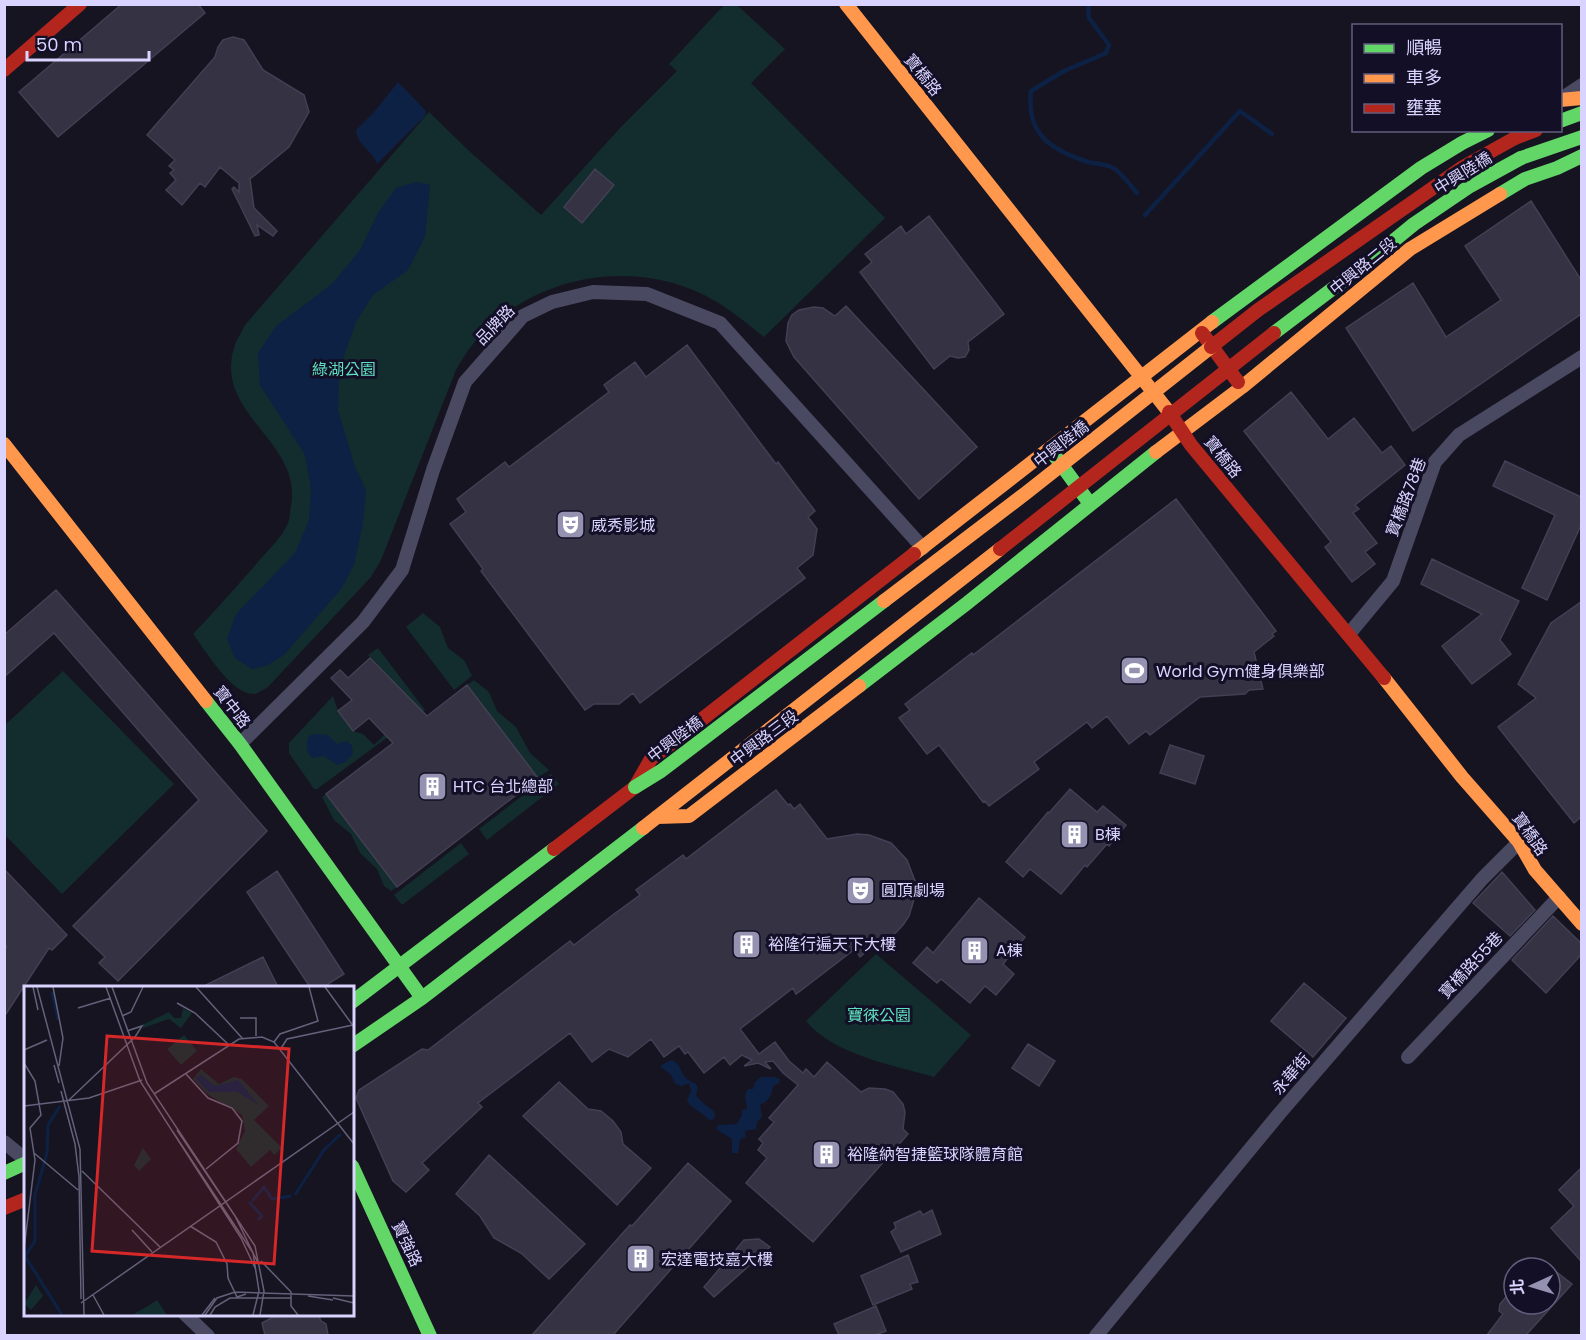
<svg xmlns="http://www.w3.org/2000/svg" width="1586" height="1340" font-family="Poppins,'Noto Sans TC',sans-serif">
  <style>
    .green { fill: #132c2d }
    .water { fill: #0d2144 }
    .lines { fill: none; stroke-linecap: round; stroke-linejoin: round }
    .stream { stroke: #0d2144; stroke-width: 4.5 }
    .building { fill: #343243; stroke: #433f54; stroke-width: 1.5 }
    .street { stroke: #4a4962; stroke-width: 14 }
    .fast { stroke: #63d668; stroke-width: 14 }
    .slow { stroke: #ff974d; stroke-width: 14 }
    .jam { stroke: #b3261e; stroke-width: 14 }
    .fast-bridge { stroke: #63d668; stroke-width: 14 }
    .slow-bridge { stroke: #ff974d; stroke-width: 14 }
    .jam-bridge { stroke: #b3261e; stroke-width: 14 }
    .labels { text-anchor: middle; dominant-baseline: central; stroke-width: 6; stroke-linejoin: round; paint-order: stroke }
    .street-label { font-size: 16px; fill: #d9d4ff; stroke: #130f26 }
    .park-label { font-size: 16px; fill: #5fe0c0; stroke: #130f26 }
    .poi-label { font-size: 16px; fill: #d9d4ff; stroke: #130f26; text-anchor: start }
    .inset-river { fill: none; stroke: #0d2144; stroke-width: 3 }
    .inset-road { fill: none; stroke: #64617a; stroke-width: 1.5 }
    .view { fill: #d62828; fill-opacity: 0.15; stroke: #d62828; stroke-width: 3 }
    .inset-edge { fill: none; stroke: #d9d4ff; stroke-width: 3 }
  </style>
  <rect width="100%" height="100%" fill="#161421"/>
  <path class="green" d="M724,5H737L785,49L751,83L885,218L764,337C744,321 724,304 700,293C631,261 546,275 490,326C476,338 465,354 456,370L381,560L371,577L268,687C264,689 259,693 255,694C232,696 206,651 193,634C215,611 236,587 257,563C267,551 282,538 288,523C290,518 290,511 291,505C303,441 211,413 235,345C237,338 242,332 245,325L429,112L467,149L541,215L620,128L677,71L669,64Z
    M423,613L440,627L448,648L464,660L472,676L454,690L406,627Z
    M378,648L425,710L317,789H314L289,753V743L333,696L338,711L353,731L363,734L374,745L415,705L368,655Z
    M63,671L174,784L62,894L5,835L4,726Z
    M474,680L489,692L497,711L516,727L530,753L549,770L538,778L467,685Z
    M551,774L559,784L487,840L479,829Z
    M326,794L397,887L391,891L384,886L377,869L360,853L351,834L334,820L322,797Z
    M461,843L469,854L402,905L394,895Z
    M876,954L971,1035L934,1077C893,1065 834,1055 806,1021Z"/>
  <path class="water" d="M398,82L426,111L425,116L377,164C372,150 357,145 356,130L374,112Z
    M416,182L430,185L425,237L408,270L373,295L356,322L343,359L339,383L338,410L355,467L366,490L363,523L354,565L341,589L284,655L266,666L252,669L235,658L227,639L236,614L295,553L309,520L311,489L305,455L260,385L258,353L276,326L332,284L360,250L378,213L396,188Z
    M313,734L328,735L337,744L347,741L352,746L353,754L345,762L337,765L324,756L312,758C306,751 306,745 308,737Z
    M671,1060C680,1063 680,1070 685,1077C690,1083 694,1081 698,1087L696,1095C702,1104 710,1107 715,1113L714,1119L709,1120C702,1111 692,1110 687,1101L691,1091L689,1083L682,1086L675,1084L671,1075L660,1066Z
    M761,1077H774L780,1079L779,1083L773,1086C772,1095 769,1101 760,1105L762,1117L757,1122L756,1129L745,1131L746,1137L740,1139L738,1153H732V1139L716,1129L718,1125L737,1124L742,1115V1110L747,1109C747,1100 742,1097 748,1089H753L755,1082Z"/>
  <g class="lines">
    <path class="stream" d="M1088,4L1089,18L1109,45L1106,53L1064,71L1031,91C1026,134 1051,150 1088,162C1096,164 1109,164 1115,169C1123,175 1131,186 1137,193
      M1145,215L1240,111L1272,134"/>
  </g>
  <path class="building" d="M122,4H198L205,13L58,137L19,92Z
    M233,37L244,40L263,70L304,95L309,112L289,147L250,179L254,208L277,231L273,236L257,225L259,235L255,236L232,189L234,187L239,192V183L220,167L205,187L200,183L182,205L166,190L176,180L170,173L174,170L169,166L175,160L147,135L215,57L218,47L223,40Z
    M595,169L614,185L582,223L564,207Z
    M1531,201L1581,280V314L1413,431L1346,328L1413,283L1446,337L1501,300L1465,246Z
    M929,216L1004,314L968,342L969,350L965,357L958,358L950,356L934,369L860,272L872,262L865,254L901,226L906,234Z
    M846,306L977,447L919,499L794,357L786,341L788,323L792,315L799,310L814,307L823,308L835,316Z
    M687,345L776,464L778,462L815,511L808,517L817,529L813,555L797,568L805,578L640,703L633,693L619,704H594L585,710L481,571L483,569L450,524L466,512L457,499L505,462L509,467L609,392L604,385L635,362L646,377Z
    M1291,392L1328,439L1354,418L1382,453L1391,446L1405,465L1355,505L1359,509L1353,513L1377,543L1365,552L1375,564L1352,582L1325,547L1331,542L1244,431Z
    M1505,461L1581,497V525L1547,600L1522,588L1555,515L1493,486Z
    M1176,499L1276,631L1272,634L1274,636L1254,652L1263,689L1249,690L1245,694L1200,697L1150,735L1146,731L1129,744L1107,716L1092,728L1087,722L1034,762L1039,769L989,806L985,801L983,802L939,745L927,754L899,718L910,710L905,704L972,653L973,655Z
    M1432,559L1519,601L1500,640L1511,654L1472,684L1442,646L1482,614L1421,584Z
    M56,590L267,831L118,981L99,963L105,957L73,926L199,800L54,633L4,677V635Z
    M1581,602V817L1574,823L1498,727L1536,698L1518,684L1551,623Z
    M370,658L427,716L467,685L538,778L397,887L326,794L393,743L369,718L353,731L338,711L352,700L331,678L340,670L348,678Z
    M1170,745L1204,756L1195,784L1160,773Z
    M1070,789L1097,812L1103,806L1126,825L1109,846L1107,844L1087,867L1085,865L1061,894L1030,869L1023,877L1006,862L1048,812L1049,813Z
    M776,790L788,805L790,804L794,809L800,804L827,839L857,834L869,835L891,843L907,860L915,881L916,893L909,916L903,925L886,943L882,939L860,957L855,949L796,994L793,988L740,1029L759,1054L775,1042L789,1061L803,1073L806,1069L814,1077L827,1062L861,1092L869,1088L885,1089L893,1092L903,1104L905,1112L903,1129L908,1134L813,1242L746,1183L767,1158L758,1150L763,1143L759,1139L774,1122L769,1118L798,1085L783,1073L773,1061L765,1062L771,1069L758,1063L744,1066L752,1060L742,1055L730,1065L724,1057L704,1073L688,1052L685,1054L679,1046L664,1057L651,1039L628,1057L609,1049L592,1062L570,1033L478,1103L482,1107L422,1163L429,1170L406,1192L393,1181L356,1098L359,1090L422,1049L428,1050L570,941L574,945L614,914L640,895L636,890L683,855L686,859Z
    M4,869L67,935L52,950L49,948L4,1017V953L7,947L4,944Z
    M277,871L344,974L323,987H310L247,892Z
    M1502,872L1535,910L1510,936L1473,903Z
    M979,898L1025,937L1003,964L1014,974L996,995L985,986L970,1003L941,979L937,983L913,963L927,947L933,953Z
    M1553,916L1581,943V955L1546,993L1512,960Z
    M263,957L278,987H202Z
    M1304,983L1346,1018L1313,1057L1271,1021Z
    M1028,1044L1055,1061L1039,1086L1012,1068Z
    M559,1082L588,1109L601,1111L613,1121L621,1132L623,1144L651,1168L617,1205L523,1116Z
    M489,1155L585,1244L549,1279L521,1253L494,1238L480,1216L456,1194Z
    M688,1163L731,1201L613,1335H532L630,1225L632,1226Z
    M1581,1168V1261L1551,1228L1574,1206L1559,1190Z
    M932,1210L941,1234L901,1252L891,1232L896,1228L894,1223L920,1211L923,1215Z
    M759,1239L770,1247L714,1297L704,1287L744,1240Z
    M908,1255L918,1282L910,1284L912,1289L873,1305L861,1276Z
    M1550,1267L1572,1284L1526,1335H1487L1503,1314L1499,1311L1500,1304L1514,1287V1304H1550Z
    M876,1306L886,1331L875,1335H839L834,1324Z
    M294,1314H318L321,1321L326,1324L328,1335H265L262,1323L277,1315L285,1317Z"/>
  <g class="lines">
    <path class="street" d="M1561,99L1582,85
      M1349,634L1393,581L1435,462L1459,435L1582,357
      M240,744L363,622L402,570L433,470L465,382L523,316L552,302L593,292L647,294L720,323L923,548
      M1408,1057L1559,897
      M4,1142L26,1160
      M185,1314L208,1336
      M1096,1336L1279,1114L1482,879L1519,842"/>
    <path class="fast" d="M1560,121L1582,113
      M1521,158L1582,137
      M1500,194L1525,179L1557,168L1582,156
      M1212,322L1421,168L1462,143L1488,130
      M1052,452L1088,501
      M859,686L966,604L1156,452
      M206,701L240,744L422,998
      M352,1002L554,849
      M352,1046L422,998L643,828
      M352,1166L430,1336
      M4,1173L26,1163"/>
    <path class="slow" d="M846,4L1169,412
      M1560,100L1582,98
      M4,444L206,701
      M1156,452L1242,387L1410,249L1500,194
      M914,554L1212,322
      M1384,678L1462,777L1519,842L1535,870L1582,924
      M643,828L657,817L689,816L859,686"/>
    <path class="jam" d="M4,70L80,4
      M1515,138L1536,130
      M1202,333L1238,382
      M1169,412L1191,445L1384,678
      M554,849L635,787L651,759L914,554
      M4,1208L26,1199"/>
    <path class="fast-bridge" d="M1274,333L1364,265L1414,224L1470,186L1521,158
      M635,787L661,771L884,601"/>
    <path class="slow-bridge" d="M884,601L1026,493L1211,347
      M657,817L1000,549"/>
    <path class="jam-bridge" d="M1211,347L1258,310L1463,167L1515,138
      M1000,549L1274,333"/>
  </g>
  <defs>
    <symbol id="theatre-square" viewBox="-11 -11 22 22"><rect x="-9" y="-9" width="18" height="18" rx="4" fill="#9591b1" stroke="#130f26"/><path d="M-5-5.5Q0-4 5-5.5V0Q5 5 0 6Q-5 5-5 0ZM-3.3-2.5H-1v1.5H-3.3ZM1-2.5H3.3v1.5H1ZM-2.8 1Q0 5.5 2.8 1Z" fill="#fff"/></symbol>
    <symbol id="stadium-square" viewBox="-11 -11 22 22"><rect x="-9" y="-9" width="18" height="18" rx="4" fill="#9591b1" stroke="#130f26"/><path d="M0-5a6.5 5 0 1 0 0 10a6.5 5 0 1 0 0-10ZM-3.5-1.8h7v3.6h-7Z" fill="#fff"/></symbol>
    <symbol id="building-square" viewBox="-11 -11 22 22"><rect x="-9" y="-9" width="18" height="18" rx="4" fill="#9591b1" stroke="#130f26"/><path d="M-4-6H4V6H1V3H-1V6H-4ZM-2.5-4.3h1.7v1.8h-1.7ZM.8-4.3h1.7v1.8H.8ZM-2.5-1h1.7V.8h-1.7ZM.8-1h1.7V.8H.8Z" fill="#fff"/></symbol>
  </defs>
  <g fill-rule="evenodd">
    <use href="#theatre-square" x="554" y="508" width="33" height="33"/>
    <use href="#stadium-square" x="1118" y="654" width="33" height="33"/>
    <use href="#building-square" x="416" y="770" width="33" height="33"/>
    <use href="#building-square" x="1058" y="818" width="33" height="33"/>
    <use href="#theatre-square" x="844" y="874" width="33" height="33"/>
    <use href="#building-square" x="730" y="928" width="33" height="33"/>
    <use href="#building-square" x="958" y="934" width="33" height="33"/>
    <use href="#building-square" x="810" y="1138" width="33" height="33"/>
    <use href="#building-square" x="624" y="1242" width="33" height="33"/>
  </g>
  <g class="labels">
    <g class="street-label">
      <text transform="translate(923 75) rotate(51)">寶橋路</text>
      <text transform="translate(1463 173) rotate(-32)">中興陸橋</text>
      <text transform="translate(1363 266) rotate(-39)">中興路二段</text>
      <text transform="translate(495 325) rotate(-46)">品牌路</text>
      <text transform="translate(1061 444) rotate(-38)">中興陸橋</text>
      <text transform="translate(1223 457) rotate(51)">寶橋路</text>
      <text transform="translate(1406 497) rotate(-69)">寶橋路78巷</text>
      <text transform="translate(232 707) rotate(52)">寶中路</text>
      <text transform="translate(764 738) rotate(-37)">中興路三段</text>
      <text transform="translate(675 739) rotate(-37)">中興陸橋</text>
      <text transform="translate(1530 834) rotate(55)">寶橋路</text>
      <text transform="translate(1471 965) rotate(-47)">寶橋路55巷</text>
      <text transform="translate(1291 1074) rotate(-49)">永華街</text>
      <text transform="translate(407 1244) rotate(65)">寶強路</text>
    </g>
    <g class="park-label">
      <text x="344" y="369">綠湖公園</text>
      <text x="879" y="1015">寶徠公園</text>
    </g>
    <g class="poi-label">
      <text x="591" y="525">威秀影城</text>
      <text x="1156" y="671">World Gym健身俱樂部</text>
      <text x="453" y="786">HTC 台北總部</text>
      <text x="1095" y="834">B棟</text>
      <text x="881" y="890">圓頂劇場</text>
      <text x="768" y="944">裕隆行遍天下大樓</text>
      <text x="996" y="950">A棟</text>
      <text x="847" y="1154">裕隆納智捷籃球隊體育館</text>
      <text x="661" y="1259">宏達電技嘉大樓</text>
    </g>
  </g>
  <g transform="translate(24 986)">
    <rect width="330" height="330" fill="#161421"/>
    <path d="M159,22L168,27L157,42L145,33L119,42L118,39L145,26L150,32H157ZM160,49L173,65L157,79L143,63ZM177,83L195,98L210,91L218,93L245,120L230,134L258,162L250,169L246,164L227,181L212,163L221,145L218,129L183,108L169,93ZM119,162L127,173L115,185L110,179ZM12,299L19,310L7,324L0,318ZM133,314L143,329H108L124,320Z" fill="#132c2d"/>
    <path d="M176,88L191,100L214,94L235,119L213,106H185L172,93Z" fill="#0d2144"/>
    <path class="inset-river" d="M28,6L34,34M36,120L24,139L23,167L11,209V255L1,270L38,329M271,209L300,164L317,148M228,215L240,201L248,213L267,210M225,216L238,230L234,234"/>
    <path class="inset-road" d="M9,1L14,24M13,1L56,163L60,329M29,1L39,52L35,80M82,1L116,95L217,252L232,284M88,1L123,97L231,260L240,305L236,329M172,1L219,53M301,1L330,41M153,17L171,27L205,59M54,22L87,12M98,30L107,26L119,1M216,32H232V50M250,56L256,48L294,35L285,1M0,64L23,54M256,64L263,53L329,39M0,77L11,95L17,129L6,142L11,174L0,263M30,79L35,97M162,88L184,112L208,122L218,135L214,157L182,183M37,105L51,158L55,191L57,313M130,108L215,53L238,51L250,56L330,158M45,114L111,51L118,40L103,45M0,120L65,112L118,94M153,144L211,230L235,279M149,146L229,267L235,305L229,329M10,167L54,204M58,185L136,261M166,240L192,256L203,278L204,292L213,311L222,308M108,244L128,266M237,275L267,306V320L274,329M69,309L80,329M284,310L309,314M309,312L330,317M57,317L330,126M178,329L191,312M181,329L193,312L211,306L330,310M186,329L191,321L206,312H267"/>
    <path class="view" d="M83,50L265,63L250,278L68,265Z"/>
    <rect width="330" height="330" class="inset-edge"/>
  </g>
  <rect width="1586" height="1340" fill="none" stroke="#d9d4ff" stroke-width="12"/>
  <rect x="1352" y="24" width="210" height="108" fill="#130f26" stroke="#625e7d" stroke-width="1.5"/>
  <rect x="1364" y="44" width="30" height="9" fill="#63d668" stroke="#625e7d" stroke-width="1.5"/>
  <text x="1406" y="54" font-size="18" fill="#d9d4ff">順暢</text>
  <rect x="1364" y="74" width="30" height="9" fill="#ff974d" stroke="#625e7d" stroke-width="1.5"/>
  <text x="1406" y="84" font-size="18" fill="#d9d4ff">車多</text>
  <rect x="1364" y="104" width="30" height="9" fill="#b3261e" stroke="#625e7d" stroke-width="1.5"/>
  <text x="1406" y="114" font-size="18" fill="#d9d4ff">壅塞</text>
  <g transform="translate(1532 1286) rotate(266)"><circle r="28" fill="#130f26" stroke="#625e7d" stroke-width="1.5"/>
  <path d="M0-4.5L10 22L0 15L-10 22Z" fill="#9591b1"/>
  <text y="-9" font-size="16" font-weight="bold" text-anchor="middle" fill="#d9d4ff">北</text>
  </g>
  <path d="M27 51v9h122v-9" fill="none" stroke="#d9d4ff" stroke-width="3"/>
  <text x="36" y="51" font-size="18" fill="#d9d4ff" stroke="#130f26" stroke-width="4.5" paint-order="stroke">50 m</text>
</svg>
